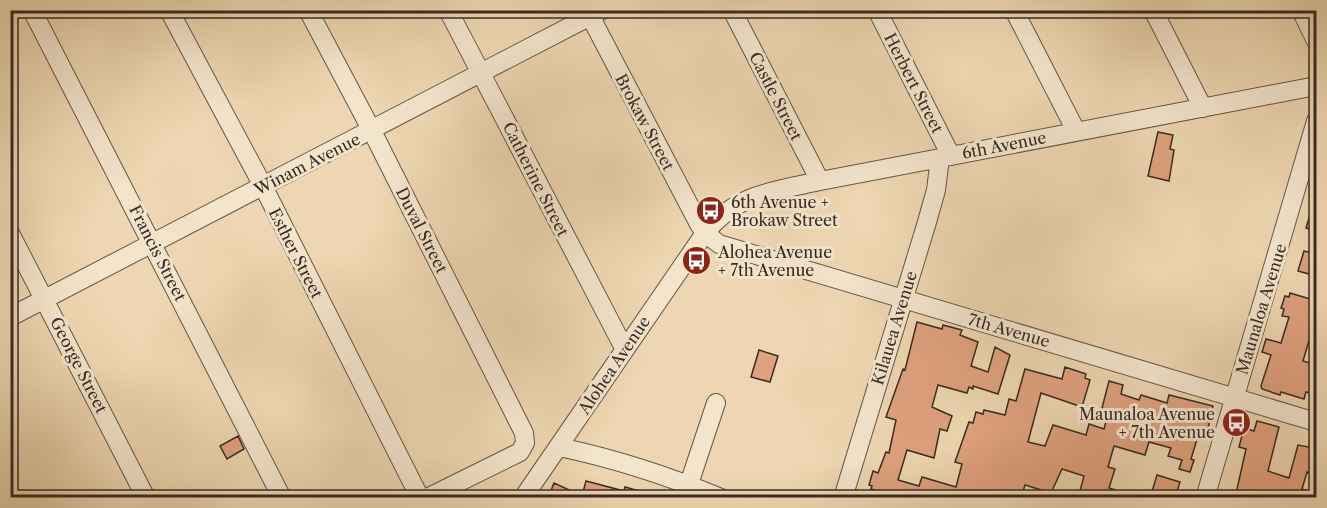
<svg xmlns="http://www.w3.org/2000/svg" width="1327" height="508" font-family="'Libre Caslon Text',serif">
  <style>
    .building { fill: #dfa17e; stroke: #382b24; stroke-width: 1.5 }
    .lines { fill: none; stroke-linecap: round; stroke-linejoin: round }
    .minor-casing { stroke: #655647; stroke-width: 20 }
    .minor { stroke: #f3e4cc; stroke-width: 18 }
    .labels { text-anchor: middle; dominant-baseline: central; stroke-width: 6; stroke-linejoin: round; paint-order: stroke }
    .street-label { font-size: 16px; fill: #382b24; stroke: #f3e4cc }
    .poi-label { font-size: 16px; fill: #382b24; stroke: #f3e4cc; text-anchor: start }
  </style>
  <rect width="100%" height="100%" fill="#edd6b1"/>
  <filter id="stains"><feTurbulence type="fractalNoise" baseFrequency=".00333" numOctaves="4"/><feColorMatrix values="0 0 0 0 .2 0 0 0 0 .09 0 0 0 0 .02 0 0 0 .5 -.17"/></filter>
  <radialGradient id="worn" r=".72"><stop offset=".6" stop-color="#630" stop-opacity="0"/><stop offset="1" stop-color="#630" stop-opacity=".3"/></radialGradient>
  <path class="building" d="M1158,132L1173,135L1170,149L1174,150L1169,181L1148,176Z
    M1314,201H1317V232L1306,228Z
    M1304,251L1317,254V271L1310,269L1309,274L1298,271Z
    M1290,293L1317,301V313L1303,361L1317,365V395L1306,392L1304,399L1281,392L1280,395L1262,389L1261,386L1271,355L1262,352L1266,339L1281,343L1289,317L1282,316L1284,309L1281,308L1285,296L1289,297Z
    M917,322L942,329L943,325L962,330L960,335L978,342L971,366L988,372L995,347L1010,355L998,394L973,386V389L969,387L967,393L938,385L932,407L952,416L947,431L940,429L934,458L907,450L898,480L919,486L922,477L956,487L962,464L955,462L969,422L973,423L976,412L983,414L984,410L1005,415L1009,399L1016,401L1025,369L1062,379L1065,367L1086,374L1085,378L1090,380L1082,407L1041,393L1028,442L1045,446L1053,425L1086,435L1089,424L1104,429L1109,410L1102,408L1109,381L1123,385L1121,394L1139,400L1141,395L1167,403L1169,395L1213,406L1207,433L1204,432L1202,437L1198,436L1191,459L1194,460L1190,472L1179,469L1182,460L1168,456L1171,448L1149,442L1145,455L1114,446L1108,467L1115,469L1109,488L1133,495V498H1078L1084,476L1062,469L1051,493L1025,485L1021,498H978L967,494L966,498H884L885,493L871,489L872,486L869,485L873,471L878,473L886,452L889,453L896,420L886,417L903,369L905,370Z
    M759,350L778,356L770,382L751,377Z
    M1257,421L1279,427L1268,471L1289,478L1298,445L1314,448L1309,473L1307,472L1302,489L1317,494V498H1235L1246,449L1239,447L1244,428L1254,431Z
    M238,436L244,449L227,459L220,446Z
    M1157,475L1180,482L1175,498H1150Z
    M586,481L624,491L625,487L653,495L652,498H559L550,493L554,483L582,496Z"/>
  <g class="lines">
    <defs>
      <path id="minor" d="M32,10L282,498
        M169,10L263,186L420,498
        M308,10L372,131L524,433L525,443L520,452L427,498
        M448,10L624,348
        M587,10L699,224L705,233L719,244L1316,422
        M732,10L820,181
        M877,10L951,156
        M1014,10L1076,131
        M1153,10L1203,108
        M1301,10L1316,41
        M10,233L146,498
        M10,317L602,10
        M559,447C617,459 666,475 721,498
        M689,484L716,403
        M523,498L705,233C736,194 773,191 820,181L1316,86
        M843,498L927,222L936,190L940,158
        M1205,498L1316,121"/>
    </defs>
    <use href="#minor" class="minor-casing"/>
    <use href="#minor" class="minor"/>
  </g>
  <defs>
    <symbol id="bus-disc" viewBox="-11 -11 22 22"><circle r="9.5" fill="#8f2418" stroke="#f3e4cc"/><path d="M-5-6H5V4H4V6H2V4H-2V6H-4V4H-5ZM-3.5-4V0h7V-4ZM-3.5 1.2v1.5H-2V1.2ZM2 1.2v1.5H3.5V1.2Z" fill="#fff"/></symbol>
  </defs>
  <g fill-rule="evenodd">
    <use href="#bus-disc" x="694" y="194" width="33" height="33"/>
    <use href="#bus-disc" x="680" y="244" width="33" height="33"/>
    <use href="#bus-disc" x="1220" y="406" width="33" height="33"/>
  </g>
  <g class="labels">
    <g class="street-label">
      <text transform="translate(914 83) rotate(63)">Herbert Street</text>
      <text transform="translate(776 96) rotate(63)">Castle Street</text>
      <text transform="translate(645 122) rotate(62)">Brokaw Street</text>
      <text transform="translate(1004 145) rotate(-11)">6th Avenue</text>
      <text transform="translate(307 164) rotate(-27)">Winam Avenue</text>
      <text transform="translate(536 179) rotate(63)">Catherine Street</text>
      <text transform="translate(422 230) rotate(63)">Duval Street</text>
      <text transform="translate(158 253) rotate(63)">Francis Street</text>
      <text transform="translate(296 253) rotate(63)">Esther Street</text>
      <text transform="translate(1261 309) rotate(-73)">Maunaloa Avenue</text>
      <text transform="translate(894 328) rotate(-73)">Kilauea Avenue</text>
      <text transform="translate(1009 330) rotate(16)">7th Avenue</text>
      <text transform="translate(79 365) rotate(63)">George Street</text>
      <text transform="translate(614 365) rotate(-56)">Alohea Avenue</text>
    </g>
    <g class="poi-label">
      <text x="731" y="202">6th Avenue +<tspan x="731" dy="18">Brokaw Street</tspan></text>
      <text x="718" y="252">Alohea Avenue<tspan x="718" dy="18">+ 7th Avenue</tspan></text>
      <text x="1215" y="414" text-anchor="end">Maunaloa Avenue<tspan x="1215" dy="18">+ 7th Avenue</tspan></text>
    </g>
  </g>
  <rect width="1327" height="508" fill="none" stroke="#edd6b1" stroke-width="36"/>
  <rect x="12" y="12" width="1303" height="484" fill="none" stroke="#382b24" stroke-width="3"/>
  <rect x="18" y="18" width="1291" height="472" fill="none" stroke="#382b24" stroke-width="1.5"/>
  <rect width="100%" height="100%" filter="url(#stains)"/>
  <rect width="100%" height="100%" fill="url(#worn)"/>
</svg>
